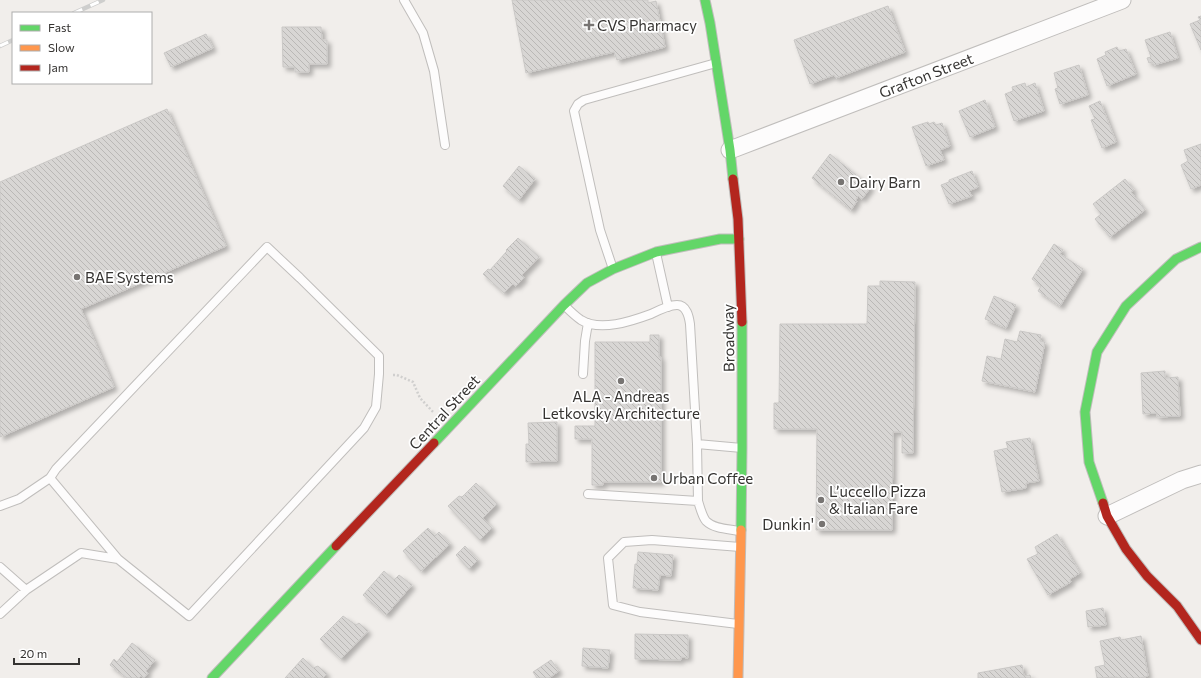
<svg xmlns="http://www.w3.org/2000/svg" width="1201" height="678" font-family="Commissioner,sans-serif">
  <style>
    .building { fill: url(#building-back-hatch); stroke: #cac8c6; filter: url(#shadow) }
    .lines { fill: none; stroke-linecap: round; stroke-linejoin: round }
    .lane-casing { stroke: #c0bebc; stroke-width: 10 }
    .street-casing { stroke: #c0bebc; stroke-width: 19 }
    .fast-casing { stroke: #c0bebc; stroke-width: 11 }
    .slow-casing { stroke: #c0bebc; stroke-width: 11 }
    .jam-casing { stroke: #c0bebc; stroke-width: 11 }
    .path { stroke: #d0cfce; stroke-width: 2.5; stroke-dasharray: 2 2; stroke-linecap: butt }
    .lane { stroke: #fdfcfc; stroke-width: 8 }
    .street { stroke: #fdfcfc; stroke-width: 17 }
    .fast { stroke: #63d668; stroke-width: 9 }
    .slow { stroke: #ff974d; stroke-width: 9 }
    .jam { stroke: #b3261e; stroke-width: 9 }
    .rail-casing { stroke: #cececd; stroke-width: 4.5 }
    .rail { stroke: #fff; stroke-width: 3; stroke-dasharray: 9; stroke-linecap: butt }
    .poi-dot { fill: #777472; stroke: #fff; stroke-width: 1.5 }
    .labels { text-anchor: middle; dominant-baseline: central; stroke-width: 3.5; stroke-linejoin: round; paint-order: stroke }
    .poi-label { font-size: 15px; fill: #353331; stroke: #fff; text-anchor: start }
    .street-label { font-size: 15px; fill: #353331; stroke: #fff }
  </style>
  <defs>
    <pattern id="building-back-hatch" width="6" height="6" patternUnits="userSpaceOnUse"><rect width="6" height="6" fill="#d8d6d4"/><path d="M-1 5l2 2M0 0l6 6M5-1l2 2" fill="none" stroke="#bab8b6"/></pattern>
    <filter id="shadow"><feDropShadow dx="3.5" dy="3.5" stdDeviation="2" flood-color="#0004"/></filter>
  </defs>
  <rect width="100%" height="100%" fill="#f1eeeb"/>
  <path class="building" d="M512,0H648V3L656,1L665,47L617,60L614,52L526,73Z
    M888,6L905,52L836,78L834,75L810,84L794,40Z
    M1201,16V50L1190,24L1200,20L1198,17Z
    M282,27H321L322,40H327V64H309V72H295V67H283Z
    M1170,32L1178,58L1154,65L1152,62L1149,63L1147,58L1151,57L1145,40Z
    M206,34L213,48L171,67L164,53Z
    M1117,47L1119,51L1126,49L1136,74L1107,86L1097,59L1106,55L1105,52Z
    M1079,65L1088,95L1060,104L1055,89L1058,88L1054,73Z
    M1025,83L1026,87L1035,83L1044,111L1014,121L1005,94L1013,91L1012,87Z
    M985,100L995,127L970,137L959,111Z
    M1100,101L1116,142L1102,148L1091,120L1095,119L1089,106Z
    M167,109L226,246L81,309L114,387L0,437V182Z
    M928,122L929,124L934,122L936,125L942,123L950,146L940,150L944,160L926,166L912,127Z
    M1201,144V185L1191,189L1181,165L1188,161L1184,150Z
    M830,154L871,187L862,199L858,196L856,200L857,201L851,210L812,178Z
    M519,166L535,179L519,200L503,186Z
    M972,171L978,187L969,191L972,196L949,204L941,185L949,182V180Z
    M1125,179L1134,190L1131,192L1145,210L1110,237L1095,219L1101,214L1093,204Z
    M518,238L539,257L522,275L524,278L516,286L513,284L504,293L483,274L488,269L490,270L507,251L506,250Z
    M1054,244L1063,250L1060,254L1083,269L1060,306L1038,291L1041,286L1032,279Z
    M880,281L915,282L913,453H902V432H893L892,530H816L817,429H774V403H779L780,324H867L868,286H880Z
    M994,296L1016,305L1006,328L985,319Z
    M1020,331L1041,335L1040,341L1045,342L1035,392L982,381L987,356L1001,359L1005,339L1017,342Z
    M650,335H659V357H661V482H603V485H592V439H575V426H595V342H650Z
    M1165,371V378L1178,377L1180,416L1157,417V413L1143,414L1141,373Z
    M557,422V461L526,462V444H529L528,423Z
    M1030,438L1039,481L1026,483V488L1002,492L994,451L1008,448L1006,442Z
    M476,483L497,504L483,518L492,528L480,540L448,506L459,496L462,497Z
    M428,528L435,536L439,532L450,544L421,571L403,551Z
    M1057,534L1080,573L1070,579L1071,582L1048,595L1027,559L1038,554L1035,547Z
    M465,546L478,560L469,569L456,555Z
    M638,552L673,555L671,576L660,575L658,590L633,588L635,564H637Z
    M384,571L394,580L399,575L412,585L386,615L363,595Z
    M1103,608L1106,625L1088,627L1086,611Z
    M343,616L356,625L359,623L368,631L341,659L320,639Z
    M635,634L688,635V658L681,657V660L635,659Z
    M1141,636L1148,676L1140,678H1117V677L1097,678L1095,667L1105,665L1100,641L1120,637L1121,640Z
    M132,643L155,660L146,671L148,673L144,678L141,676L139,678H127L110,665L114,659L117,662Z
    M583,648L610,650L608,668L582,666Z
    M303,658L313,668L318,666L327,674L323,678H285Z
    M551,660L559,671L549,678H537L533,672Z
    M1022,665L1024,676L1030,675L1031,678H978V673Z"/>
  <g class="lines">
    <defs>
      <path id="lane" d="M404,0L423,33L434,71L445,145
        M656,253L668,307
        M613,269L600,230L574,111L578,104L584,100L716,63
        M565,306C570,311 575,316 581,320C600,332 632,321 651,314C659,310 669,305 677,305C687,305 689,317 690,324L697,444L698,501L588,494
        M583,374L585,341L588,323
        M697,444L742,448
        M50,478L118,559
        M698,501C700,507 702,516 706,521C714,529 729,529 739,531
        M0,506L19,499L50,478L56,469L267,247L300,278L379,356V374L376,407L364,428L189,616L118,559L81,553L26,590L0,614
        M0,567L26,590
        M738,624L640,612L613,605L608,558L624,542L652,540L740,547"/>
      <path id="street" d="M730,150L1122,0
        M1107,516L1182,480L1201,474"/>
      <path id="fast" d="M705,0L710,23L730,150L733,179
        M434,443L564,305L587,283L613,269L656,252L720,239H739
        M1103,503L1089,462L1085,412L1097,352L1126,306L1176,259L1201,247
        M741,530L742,448V322
        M212,678L336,546"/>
      <path id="slow" d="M738,678L741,530"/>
      <path id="jam" d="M733,179L738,219L742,322
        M1103,503L1107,516L1126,549L1147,576L1177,606L1201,640
        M336,546L434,443"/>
    </defs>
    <use href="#lane" class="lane-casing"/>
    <use href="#street" class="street-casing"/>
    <use href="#fast" class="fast-casing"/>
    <use href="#slow" class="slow-casing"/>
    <use href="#jam" class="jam-casing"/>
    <path class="path" d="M393,375H397L413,382L420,398L434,413"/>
    <use href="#lane" class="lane"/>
    <use href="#street" class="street"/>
    <use href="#fast" class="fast"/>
    <use href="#slow" class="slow"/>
    <use href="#jam" class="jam"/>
    <defs>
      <path id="rail" d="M74,13L103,0
        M0,46L13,40"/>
    </defs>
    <use href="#rail" class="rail-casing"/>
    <use href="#rail" class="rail"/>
  </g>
  <g class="poi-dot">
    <path d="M587 19h4v4h4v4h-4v4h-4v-4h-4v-4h4z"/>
    <circle cx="841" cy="182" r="4"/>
    <circle cx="77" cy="277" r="4"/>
    <circle cx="621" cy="381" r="4"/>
    <circle cx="654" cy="478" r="4"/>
    <circle cx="821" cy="500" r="4"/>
    <circle cx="822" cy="524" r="4"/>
  </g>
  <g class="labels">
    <g class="poi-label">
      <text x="597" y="25">CVS Pharmacy</text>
      <text x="849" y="182">Dairy Barn</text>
      <text x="85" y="277">BAE Systems</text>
      <text x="621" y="396" text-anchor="middle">ALA - Andreas<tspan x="621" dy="17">Letkovsky Architecture</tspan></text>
      <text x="662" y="478">Urban Coffee</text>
      <text x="829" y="491">L’uccello Pizza<tspan x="829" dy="17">&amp; Italian Fare</tspan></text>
      <text x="814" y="524" text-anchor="end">Dunkin'</text>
    </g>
    <g class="street-label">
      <text transform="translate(926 75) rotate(-21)">Grafton Street</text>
      <text transform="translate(728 338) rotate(-91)">Broadway</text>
      <text transform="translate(444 412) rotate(-47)">Central Street</text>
    </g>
  </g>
  <rect x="12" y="12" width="140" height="72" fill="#ffffff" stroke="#aeadad"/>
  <rect x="20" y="25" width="20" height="6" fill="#63d668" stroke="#aeadad"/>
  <text x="48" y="32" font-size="12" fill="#353331">Fast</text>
  <rect x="20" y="45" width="20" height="6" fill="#ff974d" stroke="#aeadad"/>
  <text x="48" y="52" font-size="12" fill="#353331">Slow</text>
  <rect x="20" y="65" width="20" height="6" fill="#b3261e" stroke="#aeadad"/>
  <text x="48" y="72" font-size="12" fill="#353331">Jam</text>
  <path d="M14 658v6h65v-6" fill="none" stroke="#353331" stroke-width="2"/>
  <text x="20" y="658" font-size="12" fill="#353331" stroke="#ffffff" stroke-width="3" paint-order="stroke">20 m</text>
</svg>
